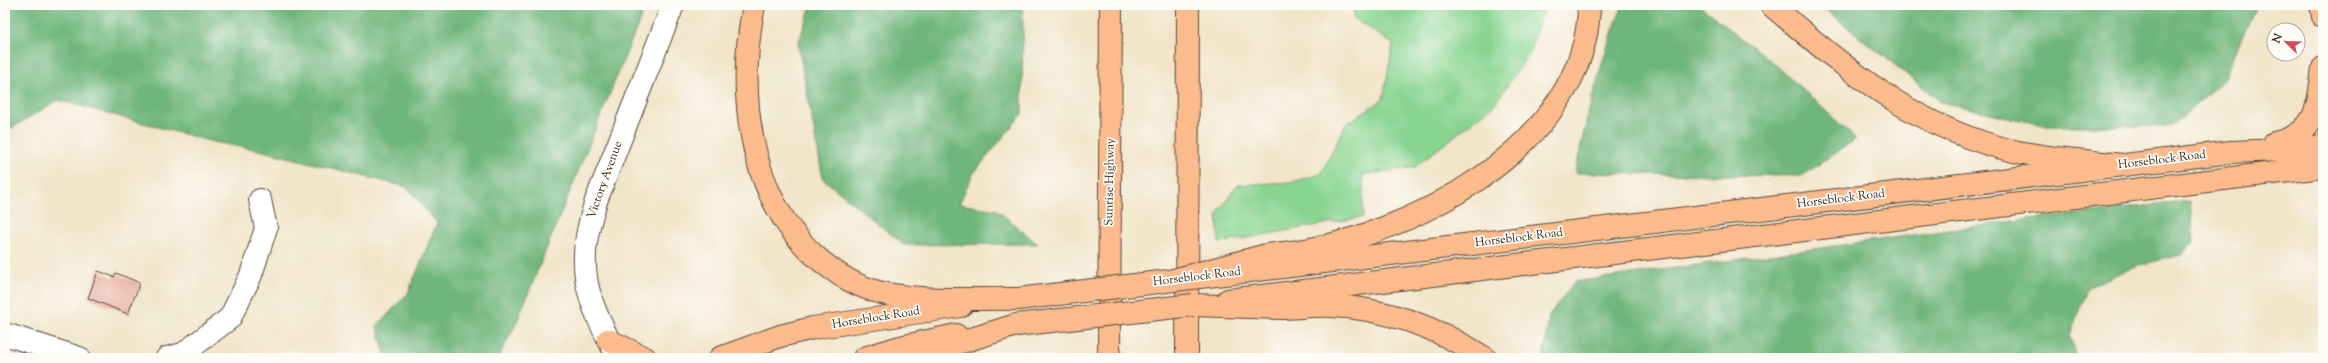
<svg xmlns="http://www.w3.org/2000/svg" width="2328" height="363" font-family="'Sorts Mill Goudy',serif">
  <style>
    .green { fill: #88d491; stroke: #627f58 }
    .forest { fill: #6eb67b; stroke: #54704c }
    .building { fill: #e6aa99 }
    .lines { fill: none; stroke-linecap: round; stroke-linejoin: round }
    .minor-casing { stroke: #564638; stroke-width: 24 }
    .major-casing { stroke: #564638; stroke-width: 24 }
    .highway-casing { stroke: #564638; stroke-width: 24 }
    .minor { stroke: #fff; stroke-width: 22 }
    .major { stroke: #fbbb8c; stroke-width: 22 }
    .highway { stroke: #fbbb8c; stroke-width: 22 }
    .major-bridge-casing { stroke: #564638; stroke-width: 24; stroke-linecap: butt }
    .highway-bridge-casing { stroke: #564638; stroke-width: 24; stroke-linecap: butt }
    .major-bridge { stroke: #fbbb8c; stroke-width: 22 }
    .highway-bridge { stroke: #fbbb8c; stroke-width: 22 }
    .labels { text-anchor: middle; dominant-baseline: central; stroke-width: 3.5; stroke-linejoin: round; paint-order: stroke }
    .street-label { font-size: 12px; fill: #3b2a1e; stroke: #fdfcf7 }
  </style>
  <rect width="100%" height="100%" fill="#fdfcf7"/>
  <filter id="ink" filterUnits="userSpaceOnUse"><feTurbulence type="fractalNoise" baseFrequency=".025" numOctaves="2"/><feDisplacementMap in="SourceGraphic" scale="8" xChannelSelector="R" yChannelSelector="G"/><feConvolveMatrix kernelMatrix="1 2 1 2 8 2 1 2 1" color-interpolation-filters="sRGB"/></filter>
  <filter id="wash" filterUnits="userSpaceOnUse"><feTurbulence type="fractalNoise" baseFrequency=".012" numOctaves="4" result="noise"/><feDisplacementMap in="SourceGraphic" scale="16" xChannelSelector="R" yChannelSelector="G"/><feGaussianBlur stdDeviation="0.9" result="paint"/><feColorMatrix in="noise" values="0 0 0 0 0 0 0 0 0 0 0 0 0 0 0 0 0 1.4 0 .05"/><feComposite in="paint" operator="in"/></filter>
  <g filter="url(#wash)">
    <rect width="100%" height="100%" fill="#f1e4c8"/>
    <path class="green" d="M1355,5H1544L1530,52L1494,105L1415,167L1363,175V217L1219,243L1217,215L1237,185L1292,182L1321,174L1346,124L1383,99L1393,44L1353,18Z"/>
    <path class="forest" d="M5,5H646L515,326L498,358H386L377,326L408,293L437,223L407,187L259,150L213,142L58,100L5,132Z
      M811,5H1023L1022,114L973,174L959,204L997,210L1038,244L904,245L823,179L798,44Z
      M1623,5H1699L1776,65L1856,139L1802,176L1575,173C1587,116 1600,59 1623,5Z
      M1820,5H2254V11L2223,80L2172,126H2047L1941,102Z
      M2190,201L2194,242L2181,255L2140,265L2088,287L2070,335L2076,358H1546L1544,354L1549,316L1574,282L2022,220Z"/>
    <g id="blocks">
      <path class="building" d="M98,271L114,277L116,273L140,283L128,314L88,298Z"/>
    </g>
  </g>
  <g filter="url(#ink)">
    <use href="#blocks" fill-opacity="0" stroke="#564638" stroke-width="1"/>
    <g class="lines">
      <defs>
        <path id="minor" d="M5,334L79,358
          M167,358L183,354L230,318L251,275L266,228L260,200
          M618,358C586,297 574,269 596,201L673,5"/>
        <path id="major" d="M2321,5L2323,17
          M2274,143C2318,134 2318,106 2323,68
          M1283,267L2231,152L2282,150L2323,146
          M1228,300L2323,167
          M608,340L645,358
          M720,358L780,336L813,328L961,306
          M864,358L900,347L956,335"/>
        <path id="highway" d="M754,5C737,91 747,193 814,255C834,273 856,287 882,293C923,302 976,298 1018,299
          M1771,5C1848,70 1916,130 2018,152C2053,159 2089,161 2124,165
          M1284,253C1405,240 1588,146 1589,5
          M1193,305C1222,306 1250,307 1279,308C1296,308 1313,305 1331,306C1387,308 1438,328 1485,358
          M911,358L1016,325
          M1109,358L1111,5
          M1187,358L1188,5"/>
      </defs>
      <use href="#minor" class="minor-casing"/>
      <use href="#major" class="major-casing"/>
      <use href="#highway" class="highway-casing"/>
      <use href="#minor" class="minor"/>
      <use href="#major" class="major"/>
      <use href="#highway" class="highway"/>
      <defs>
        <path id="major-bridge" d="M1018,299L1283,267
          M1016,325L1193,305"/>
        <path id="highway-bridge" d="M1173,280L1266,255L1284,253"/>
      </defs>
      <use href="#major-bridge" class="major-bridge-casing"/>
      <use href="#highway-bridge" class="highway-bridge-casing"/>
      <use href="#major-bridge" class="major-bridge"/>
      <use href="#highway-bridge" class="highway-bridge"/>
    </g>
  </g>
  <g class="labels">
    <g class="street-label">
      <text transform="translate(2162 160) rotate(-7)">Horseblock Road</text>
      <text transform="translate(605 180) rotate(-70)">Victory Avenue</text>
      <text transform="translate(1110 182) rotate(-89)">Sunrise Highway</text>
      <text transform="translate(1841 199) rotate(-7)">Horseblock Road</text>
      <text transform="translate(1519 238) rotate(-7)">Horseblock Road</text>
      <text transform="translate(1197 277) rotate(-7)">Horseblock Road</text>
      <text transform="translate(876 318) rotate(-9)">Horseblock Road</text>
    </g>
  </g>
  <rect width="2328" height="363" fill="none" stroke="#fdfcf7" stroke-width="20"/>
  <g transform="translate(2286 42) rotate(293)"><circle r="19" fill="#fdfcf7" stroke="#afa8a0"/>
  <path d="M0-3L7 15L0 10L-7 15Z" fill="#d1495b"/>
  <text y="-6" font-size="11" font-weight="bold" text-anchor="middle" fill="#3b2a1e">N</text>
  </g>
</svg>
